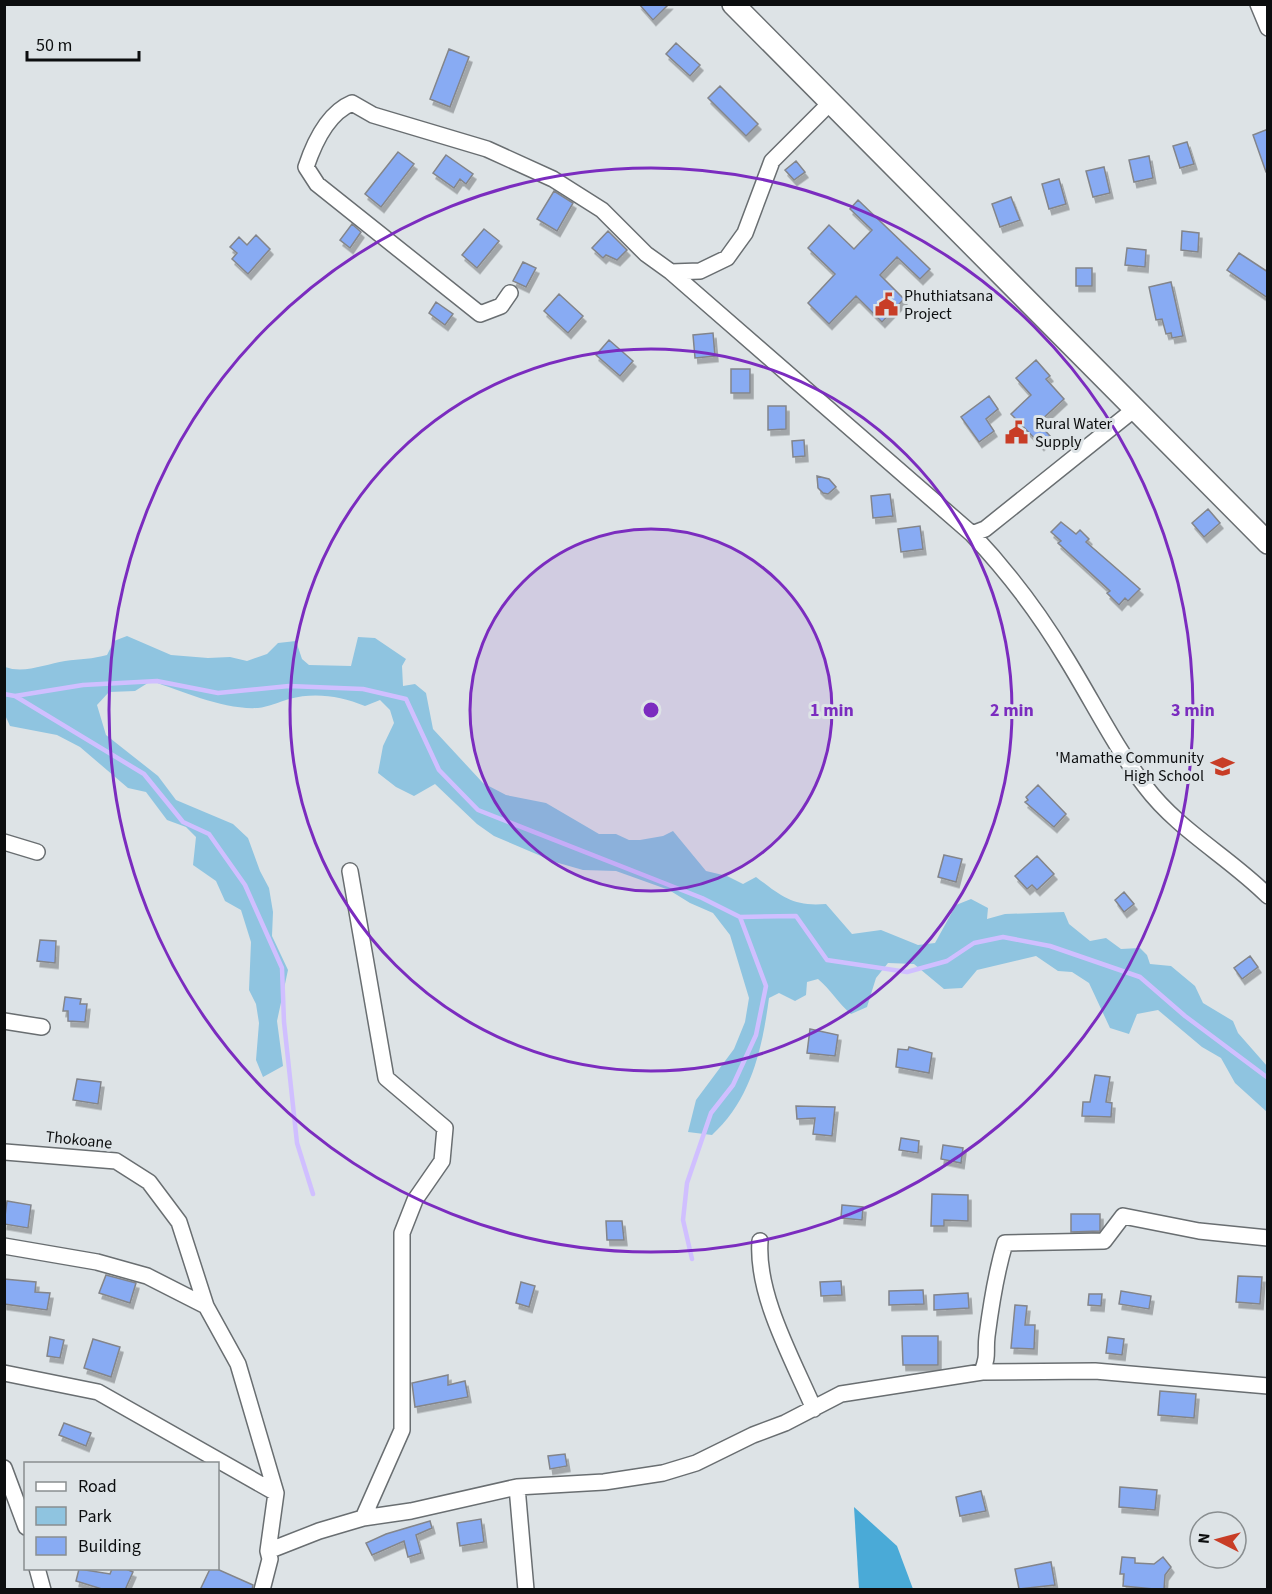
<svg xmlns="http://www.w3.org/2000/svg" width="1272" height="1594" font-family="'Source Sans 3',sans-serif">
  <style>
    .green { fill: #8fc4e0 }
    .forest { fill: #4aaad7 }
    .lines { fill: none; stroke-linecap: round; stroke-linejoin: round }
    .stream { stroke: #d0bfff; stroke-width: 4.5 }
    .building { fill: #88abf3; stroke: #83858a; stroke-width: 1.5; filter: url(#shadow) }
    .street-casing { stroke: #696e71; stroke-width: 18 }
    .secondary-casing { stroke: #696e71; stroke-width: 24 }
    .street { stroke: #fff; stroke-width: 15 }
    .secondary { stroke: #fff; stroke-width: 21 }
    .ring { fill: none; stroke: #7b2cbf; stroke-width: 3 }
    .labels { text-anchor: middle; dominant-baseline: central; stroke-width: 6; stroke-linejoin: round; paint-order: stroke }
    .poi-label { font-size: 16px; fill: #0c0e0f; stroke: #dde3e6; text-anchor: start }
    .street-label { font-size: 16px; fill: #0c0e0f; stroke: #dde3e6 }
    .centre { fill: #7b2cbf; stroke: #dde3e6; stroke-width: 3 }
    .ring-label { font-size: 18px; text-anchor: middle; font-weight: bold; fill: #7b2cbf; stroke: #dde3e6; stroke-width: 6; stroke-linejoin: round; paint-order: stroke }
  </style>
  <defs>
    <filter id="shadow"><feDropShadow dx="3" dy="5.5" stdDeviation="0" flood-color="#0004"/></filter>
  </defs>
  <rect width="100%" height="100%" fill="#dde3e6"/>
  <path class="green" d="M127,636L171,655L208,658L230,657L247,661L267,654L278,643L296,641L302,659L309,665L351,666L358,637L375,638L406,659L402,666L403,686L415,684L426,693L433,729L483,783L506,795L546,803L599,834H616L629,840H640L663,836L673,831L706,871L727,876L743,884L756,877C781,896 793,907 826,904L852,934L881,930L918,945L935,943L956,905L971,899L988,908L987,919L1005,914L1064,912L1069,924L1090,941L1106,938L1121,949L1140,948L1147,955L1150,964L1171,966L1195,986L1203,1003L1233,1021L1238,1033L1267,1066V1112L1235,1083L1221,1058L1202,1047L1158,1010L1137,1014L1129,1034L1110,1028L1089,983L1072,972L1058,971L1036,956L977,970L962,988L944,989L914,964L888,963L876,978L867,1007L851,1014C838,1003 831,990 818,979L807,982L806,995L795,1001L779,993L769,998C762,1050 751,1099 712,1135L688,1132L696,1100L734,1049L745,1022L749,998L730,935L713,913L690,903L669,890L616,871L583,870L555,862L494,836L477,824L435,784L414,796L396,787L378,773L383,746L394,723L390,710L380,700L365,706C340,696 315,692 289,699C279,702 268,707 258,708C223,710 183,691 151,681L135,691L109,692L97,705L106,735L158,776L176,800L233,824L248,838L260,871L269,888L273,912L272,936L288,970L277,1021L283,1066L263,1077L256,1060L259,1023L256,1004L249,990L251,942L241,910L225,901L216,881L193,865L196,837L186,827L167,820L146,792L128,788L80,747L57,735L10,726L5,715V667C24,674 46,664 65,661C80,659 93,659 107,655L114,641Z"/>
  <path class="forest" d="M854,1507L897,1546L913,1589H859Z"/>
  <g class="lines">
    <path class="stream" d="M4,694L15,696L83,685L157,681L218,693L289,686L363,689L406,699L439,770L478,810L702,898L740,917L796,916L827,960L907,972L947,961L974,943L1003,937L1050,946L1140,977L1185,1016L1268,1078
      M15,696L144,774L183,822L209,834L245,885L282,968L284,1022L297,1143L313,1194
      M692,1259L683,1220L687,1183L711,1113L733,1085L756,1035L766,986L740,917"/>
  </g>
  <path class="building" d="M639,4H669L653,20Z
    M676,43L700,65L690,76L666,54Z
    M449,49L469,57L450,107L430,99Z
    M720,86L758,124L746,136L708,98Z
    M1268,129V172H1266L1253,135Z
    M1187,142L1194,164L1180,168L1173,146Z
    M398,152L414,164L381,207L365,194Z
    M446,155L473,174L466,184L460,179L454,188L433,173Z
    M1149,156L1153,178L1134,182L1129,160Z
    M796,161L805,172L794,180L785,170Z
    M1104,167L1110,193L1093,197L1086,171Z
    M1059,179L1066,204L1049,209L1042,184Z
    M554,191L573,203L557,231L537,219Z
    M1011,197L1020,220L1000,227L992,204Z
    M858,200L930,269L920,279L897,257L880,275L904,299L882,322L856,296L829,324L808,303L835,274L808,248L829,225L854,249L872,230L850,209Z
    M352,224L361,232L350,248L340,240Z
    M484,229L499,241L477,268L462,255Z
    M608,231L627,250L617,260L606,255L603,258L592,248Z
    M1182,231L1199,233L1198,252L1181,250Z
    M256,235L270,249L248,274L232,259L237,253L230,247L239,237L247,245Z
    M1127,248L1146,250L1145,267L1125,265Z
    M1239,253L1268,272V298L1227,270Z
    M523,262L536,268L526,287L513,281Z
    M1076,268H1092V286H1076Z
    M1171,282L1183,336L1172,338L1171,333L1166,334L1162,319L1156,320L1149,287Z
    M559,294L583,316L568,333L544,311Z
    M436,302L453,314L445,325L429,313Z
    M713,333L715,356L695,358L693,335Z
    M609,340L633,361L620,376L596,355Z
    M1036,360L1050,376L1046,379L1064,399L1038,423L1050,436L1041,445L1011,414L1031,395L1016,378Z
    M731,369H750V393H731Z
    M989,396L998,409L986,419L994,431L979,442L961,417Z
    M768,406H786V429L768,430Z
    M804,440L805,456L793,457L792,441Z
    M817,476L829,479L836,487L828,494L823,493L818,488Z
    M890,494L893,516L873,518L871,496Z
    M1208,509L1220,523L1204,537L1192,523Z
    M1061,522L1076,534L1080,530L1089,539L1086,542L1140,589L1128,601L1125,598L1119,605L1107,593L1110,591L1058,543L1061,541L1051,532Z
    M920,526L923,549L901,552L898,529Z
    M1038,785L1066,814L1054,827L1025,802L1028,800L1026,797Z
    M944,855L962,859L956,882L938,877Z
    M1037,856L1054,874L1037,890L1032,885L1027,889L1015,876Z
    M1124,892L1134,904L1124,912L1115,900Z
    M40,940L56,941L55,963L37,961Z
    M1250,956L1258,967L1242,979L1234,968Z
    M65,997L81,999L80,1004H87L85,1022L68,1021V1011H63Z
    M810,1029L838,1035L835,1056L807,1053Z
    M909,1047L932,1053L929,1073L896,1067L898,1049L908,1050Z
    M1095,1075L1110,1077L1106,1102L1112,1103L1111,1117L1082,1116L1083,1102H1090Z
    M77,1079L101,1082L98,1104L73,1100Z
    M796,1106L835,1107L832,1136L813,1134L815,1118L797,1119Z
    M901,1138L919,1141L918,1153L899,1150Z
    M943,1145L963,1148L961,1163L941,1159Z
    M932,1194L968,1195V1221L944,1220V1226H931Z
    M7,1201L31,1205L28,1228L4,1224Z
    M842,1205L863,1207L862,1220L841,1218Z
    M1071,1214H1100V1231L1071,1232Z
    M606,1221H622L624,1240H607Z
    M106,1275L136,1283L130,1303L99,1293Z
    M1238,1276L1262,1277L1260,1304L1236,1302Z
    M4,1279L36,1282L35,1292L50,1293L47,1310L4,1304Z
    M841,1281L842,1295L821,1296L820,1282Z
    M521,1282L535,1286L529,1307L516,1303Z
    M923,1290L924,1304L889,1305V1291Z
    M1121,1291L1151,1296L1149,1309L1119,1304Z
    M968,1293L969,1308L934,1310V1295Z
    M1089,1294H1102L1101,1306L1088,1305Z
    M1015,1305L1027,1306L1025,1325H1035L1034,1349L1011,1348Z
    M902,1336H938V1365H903Z
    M50,1337L64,1340L60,1358L47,1356Z
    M1108,1337L1124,1339L1122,1355L1106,1353Z
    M93,1339L120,1347L111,1377L84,1368Z
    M448,1375V1385L465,1381L468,1397L415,1407L412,1383Z
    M1160,1391L1196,1394L1194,1418L1158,1415Z
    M64,1423L91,1433L86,1446L59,1435Z
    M565,1454L567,1466L550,1469L548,1456Z
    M1120,1487L1157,1490L1155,1510L1119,1507Z
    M981,1491L986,1511L960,1516L956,1497Z
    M481,1519L484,1542L460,1546L457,1523Z
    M430,1521L432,1528L416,1535L421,1553L408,1557L404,1541L372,1555L366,1543L386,1534Z
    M1122,1557L1135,1558V1563L1154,1564L1163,1557L1171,1567L1165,1575L1164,1590L1123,1586L1124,1574H1120Z
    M1051,1562L1055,1585L1019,1589L1015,1569Z
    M79,1569L110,1574L112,1569H126L133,1572L125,1590H105L76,1581Z
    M210,1569H217L253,1585L252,1590H200Z"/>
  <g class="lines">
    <defs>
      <path id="street" d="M1258,4L1268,28
        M671,272L700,271L727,258L745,233L772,161L830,103
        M510,293L501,306L480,314L317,184L306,167C314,143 328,113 352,103L373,115L487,149L553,179L602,210L646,254L671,272L972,534C1008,572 1039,613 1066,658C1092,700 1115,747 1145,786C1178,830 1229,857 1268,896
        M972,534L985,529L1136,408
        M4,842L37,852
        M350,871L386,1078L445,1128L442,1161L415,1200L402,1233V1430L363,1518
        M4,1021L42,1027
        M5,1152L116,1161L149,1182L179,1222L206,1306
        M760,1241C756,1295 793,1360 814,1409
        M4,1246L97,1262L147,1276L206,1306L238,1364L276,1493L268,1551L270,1559L262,1590
        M982,1372C989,1354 985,1353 987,1336C991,1305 996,1273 1005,1243L1104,1241L1123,1216L1199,1231L1268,1238
        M4,1373L98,1392L276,1493
        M4,1468L26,1527
        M517,1487L526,1590
        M268,1551L319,1531L363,1518L411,1511L517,1487L604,1482L663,1473L696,1463L753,1435L785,1423L841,1394L982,1372L1095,1371L1268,1386
        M37,1568L43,1590"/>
      <path id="secondary" d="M733,4L1268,543"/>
    </defs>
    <use href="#street" class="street-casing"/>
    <use href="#secondary" class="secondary-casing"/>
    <use href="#street" class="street"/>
    <use href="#secondary" class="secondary"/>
  </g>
  <circle cx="651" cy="710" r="181" fill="#7b2cbf" fill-opacity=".12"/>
  <g class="ring">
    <circle cx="651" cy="710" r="181"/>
    <circle cx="651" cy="710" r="361"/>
    <circle cx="651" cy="710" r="542"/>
  </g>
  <defs>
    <symbol id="civic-bare" viewBox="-9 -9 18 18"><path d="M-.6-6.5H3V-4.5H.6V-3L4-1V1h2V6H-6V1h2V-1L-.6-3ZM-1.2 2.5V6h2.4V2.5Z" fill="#c83d26" stroke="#dde3e6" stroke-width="2.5" paint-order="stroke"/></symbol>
    <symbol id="school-bare" viewBox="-9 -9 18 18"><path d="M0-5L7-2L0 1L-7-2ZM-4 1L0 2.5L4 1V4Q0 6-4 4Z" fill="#c83d26" stroke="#dde3e6" stroke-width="2.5" paint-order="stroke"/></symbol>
  </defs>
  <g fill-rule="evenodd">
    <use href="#civic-bare" x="870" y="288" width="33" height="33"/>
    <use href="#civic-bare" x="1000" y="416" width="33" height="33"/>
    <use href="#school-bare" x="1206" y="750" width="33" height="33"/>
  </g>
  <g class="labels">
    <g class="poi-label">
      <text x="904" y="296">Phuthiatsana<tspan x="904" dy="18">Project</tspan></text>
      <text x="1035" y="424">Rural Water<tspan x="1035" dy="18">Supply</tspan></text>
      <text x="1204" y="758" text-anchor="end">'Mamathe Community<tspan x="1204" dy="18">High School</tspan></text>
    </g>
    <g class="street-label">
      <text transform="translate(79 1140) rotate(6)">Thokoane</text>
    </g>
  </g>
  <circle cx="651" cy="710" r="9" class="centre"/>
  <g class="ring-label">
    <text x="832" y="716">1 min</text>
    <text x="1012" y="716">2 min</text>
    <text x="1193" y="716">3 min</text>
  </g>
  <rect width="1272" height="1594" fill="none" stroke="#0c0e0f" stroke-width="12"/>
  <rect x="24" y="1462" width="195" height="108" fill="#dde3e6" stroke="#898e90" stroke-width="1.5"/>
  <rect x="36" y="1482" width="30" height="9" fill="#ffffff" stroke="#898e90" stroke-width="1.5"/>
  <text x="78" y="1492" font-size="18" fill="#0c0e0f">Road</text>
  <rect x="36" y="1507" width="30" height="18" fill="#8fc4e0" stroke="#898e90" stroke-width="1.5"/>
  <text x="78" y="1522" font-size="18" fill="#0c0e0f">Park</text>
  <rect x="36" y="1537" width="30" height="18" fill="#88abf3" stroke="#898e90" stroke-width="1.5"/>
  <text x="78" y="1552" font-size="18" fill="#0c0e0f">Building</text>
  <g transform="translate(1218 1540) rotate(276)"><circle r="28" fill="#dde3e6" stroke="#898e90" stroke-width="1.5"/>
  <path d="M0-4.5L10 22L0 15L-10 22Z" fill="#c83d26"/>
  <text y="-9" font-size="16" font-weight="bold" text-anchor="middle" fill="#0c0e0f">N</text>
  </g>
  <path d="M27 51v9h112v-9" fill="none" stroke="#0c0e0f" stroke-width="3"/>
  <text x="36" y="51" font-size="18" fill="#0c0e0f" stroke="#dde3e6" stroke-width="4.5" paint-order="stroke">50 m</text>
</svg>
